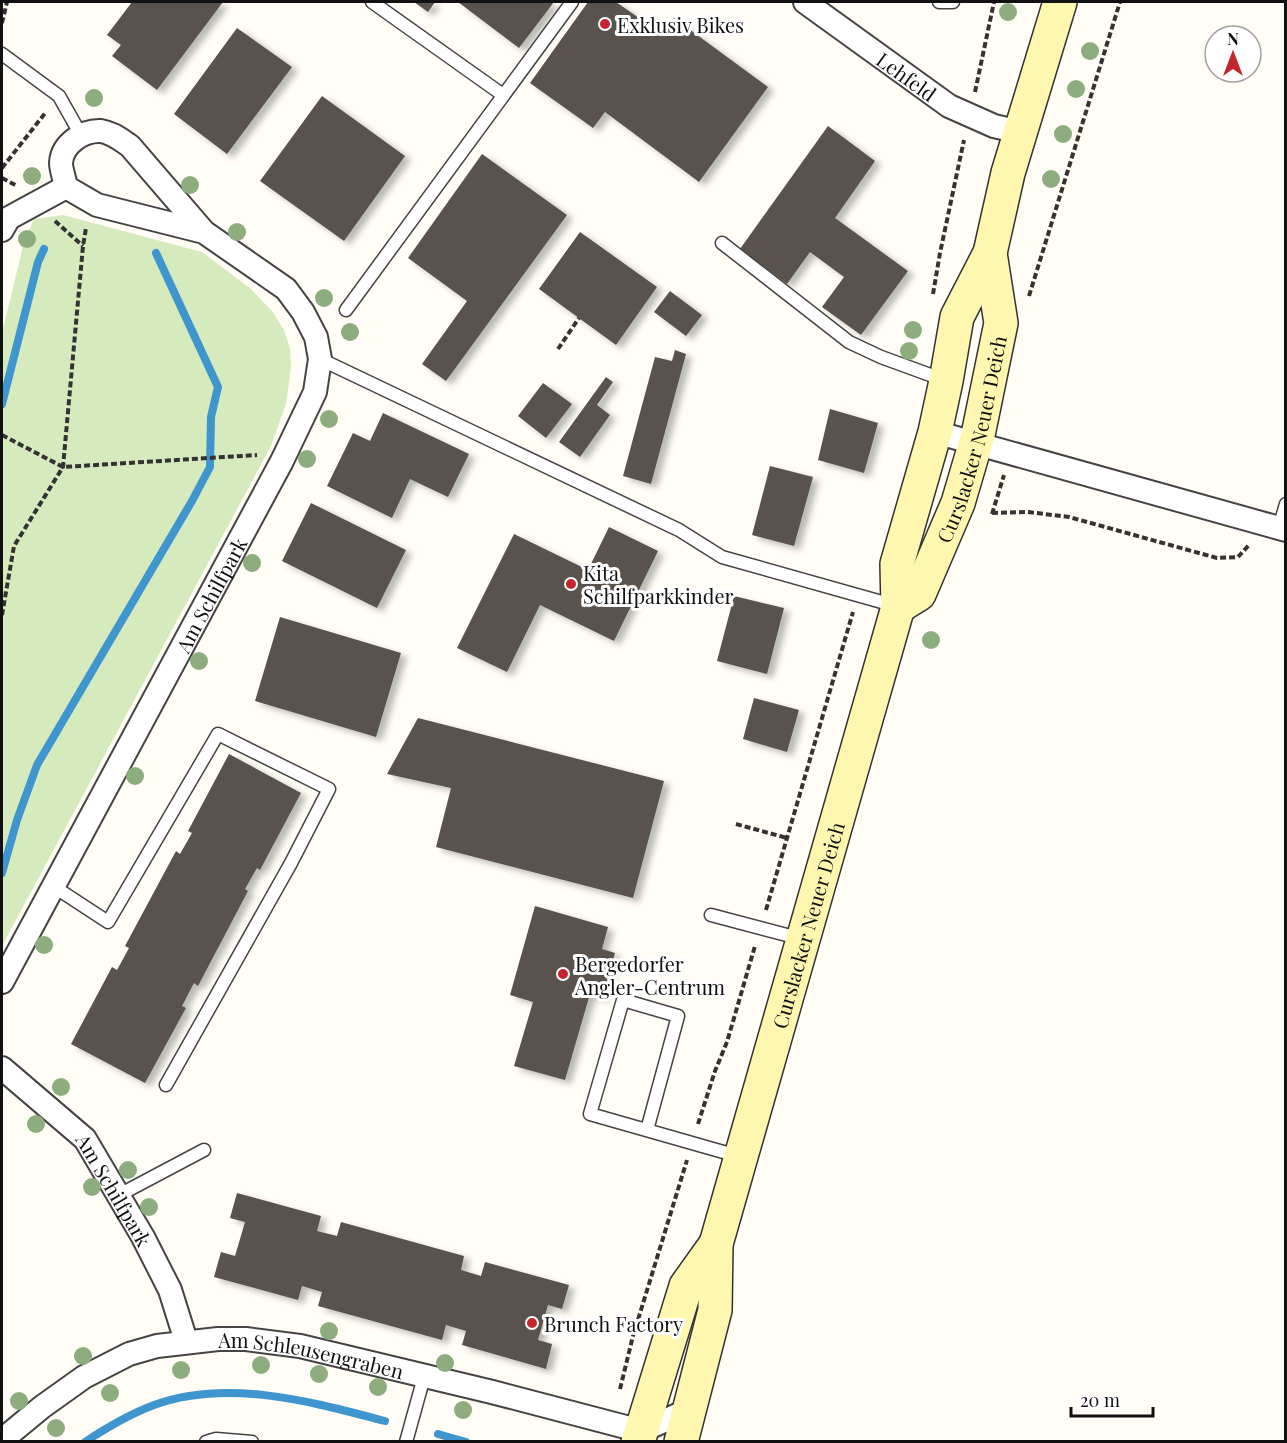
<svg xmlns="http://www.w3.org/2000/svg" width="1287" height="1443" font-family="'Playfair Display',serif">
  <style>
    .green { fill: #d5ebbd }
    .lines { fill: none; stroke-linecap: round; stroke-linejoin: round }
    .stream { stroke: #3f96cf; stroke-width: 8 }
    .building { fill: #5a524d; filter: url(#shadow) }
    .lane-casing { stroke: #444; stroke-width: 15 }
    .street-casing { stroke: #444; stroke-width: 26 }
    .secondary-casing { stroke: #333; stroke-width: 36 }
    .path { stroke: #333; stroke-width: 4; stroke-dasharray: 6 3; stroke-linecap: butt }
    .lane { stroke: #fff; stroke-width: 12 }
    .street { stroke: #fff; stroke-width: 22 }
    .secondary { stroke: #fff6b0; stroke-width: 33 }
    .tree { fill: #8dad7f }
    .poi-dot { fill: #c4262e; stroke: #fff; stroke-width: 2 }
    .labels { text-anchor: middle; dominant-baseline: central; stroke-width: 6; stroke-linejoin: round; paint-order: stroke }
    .poi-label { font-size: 20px; fill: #111; stroke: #fff; text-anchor: start }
    .street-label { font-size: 20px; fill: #111; stroke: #fff }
  </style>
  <defs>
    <filter id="shadow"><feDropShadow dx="6" dy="4" stdDeviation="3" flood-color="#0004"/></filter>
  </defs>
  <rect width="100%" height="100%" fill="#fffdf5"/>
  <path class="green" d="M63,215L202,252L251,289L272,311L284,330L290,349L291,367L286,404L271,446L2,946V333L24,242L34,219Z"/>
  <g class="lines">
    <path class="stream" d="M2,404L38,262L44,249
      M2,873L17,820L37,765L192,501L210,467L211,417L218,387L156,253
      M438,1434L466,1442
      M85,1442C106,1428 130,1414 154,1405C228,1378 312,1402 385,1421"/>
  </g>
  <path class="building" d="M132,2H223L157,90L112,56L121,45L107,35Z
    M414,2H435L428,12Z
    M458,2H554L519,48Z
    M588,2H616L662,34L674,18L768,87L699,182L605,112L593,128L530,83Z
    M237,28L292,67L227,154L174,114Z
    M322,96L405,156L344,241L260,181Z
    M828,126L875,161L835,218L908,271L861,335L822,307L844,277L810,252L787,284L740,249Z
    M482,154L567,215L446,381L422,364L467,301L408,258Z
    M580,232L657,287L616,345L539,289Z
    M670,291L702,315L686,336L654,312Z
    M675,350L686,354L651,484L623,476L655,357L672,361Z
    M606,377L613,382L597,405L610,415L580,457L559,442Z
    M543,383L572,404L546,438L518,416Z
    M830,409L878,423L864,473L818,460Z
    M383,413L469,454L448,497L410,479L392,518L327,486L353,433L370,441Z
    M770,466L813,477L794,546L752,535Z
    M311,503L406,550L377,608L282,561Z
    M609,527L658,551L614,641L540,605L507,672L457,648L514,534L588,570Z
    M734,596L784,608L767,674L717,661Z
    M280,617L401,653L376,737L255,701Z
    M754,698L799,710L787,752L743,739Z
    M418,718L664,781L633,898L436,847L451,788L387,774Z
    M229,754L301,793L260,870L257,868L245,889L248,891L198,986L194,983L182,1006L186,1008L145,1083L71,1044L112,967L117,970L129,948L125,946L176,851L180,854L192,833L188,831Z
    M535,906L608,927L602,949L615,953L602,998L590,994L565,1080L514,1066L533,1002L510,995Z
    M237,1193L321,1216L317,1231L337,1236L341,1222L464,1256L461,1270L481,1276L485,1262L569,1285L562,1309L548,1305L538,1340L552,1344L546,1369L462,1345L466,1331L446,1325L442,1340L318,1306L322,1292L302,1286L298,1300L214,1277L221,1252L235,1256L245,1222L230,1218Z"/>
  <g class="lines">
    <defs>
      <path id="lane" d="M372,2L503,95
        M939,2H953
        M2,54L59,96L81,135
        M722,243L849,342L881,357L944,380
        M346,310L572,2
        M320,359L679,530L722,557L896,606
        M1279,528L1286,504
        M53,886L108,922L218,734L329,789L291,863L166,1085
        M711,915L802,939
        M647,1130L678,1016L623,1000L590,1114L741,1157
        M119,1195L204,1150
        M206,1442L216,1439L252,1442
        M406,1442L424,1377"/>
      <g id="street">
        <path id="s1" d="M805,2L949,106L994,126L1020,132"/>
        <path d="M2,230L9,218L66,187"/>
        <path d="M935,432L1286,530"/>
        <path id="s2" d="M2,982L282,461L315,392L320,359L316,337L303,312L286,289L204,232L130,146C121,140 113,133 101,131C83,130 62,144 61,163C61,170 65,180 66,187L97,205L204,232"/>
        <path id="s3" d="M2,1068L85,1139L143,1237L170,1290L186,1341"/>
        <path id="s4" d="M2,1440L42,1407L84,1377L129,1354L157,1346L218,1339H246L300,1346L492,1392L641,1431L689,1410"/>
      </g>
      <g id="secondary">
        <path id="s5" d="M898,607L919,594L958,503L978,435L1001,323L990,253"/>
        <path d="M638,1442L686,1286L716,1244"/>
        <path id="s6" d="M681,1442L715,1310L716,1244L898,607L897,564L935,432L946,381L957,317L990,253L1008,173L1060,2"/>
      </g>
    </defs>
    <use href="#lane" class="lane-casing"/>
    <use href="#street" class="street-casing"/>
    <use href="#secondary" class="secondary-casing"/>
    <path class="path" d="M2,23L7,2
      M975,92L994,2
      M2,168L46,112
      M2,178L17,186
      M55,221L83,246
      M933,294L940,253L964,140
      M1029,296L1120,2
      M558,349L579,318
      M2,435L63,467L257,455
      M992,513L1028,512L1069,517L1217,558L1238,557L1249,545
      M992,514L1004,475
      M2,615L14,546L63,467L83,246L86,228
      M736,824L787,838
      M766,910L853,612
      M698,1124L715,1071L727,1042L755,946
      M620,1389L633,1336L687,1160"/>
    <use href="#lane" class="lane"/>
    <use href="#street" class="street"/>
    <use href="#secondary" class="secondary"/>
  </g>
  <g class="tree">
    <circle cx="1008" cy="12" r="9"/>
    <circle cx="1090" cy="51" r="9"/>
    <circle cx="1076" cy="89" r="9"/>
    <circle cx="94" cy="98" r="9"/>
    <circle cx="1063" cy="134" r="9"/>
    <circle cx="32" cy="176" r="9"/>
    <circle cx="1051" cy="179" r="9"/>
    <circle cx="190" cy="185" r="9"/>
    <circle cx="237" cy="232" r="9"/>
    <circle cx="27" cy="239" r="9"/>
    <circle cx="324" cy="298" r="9"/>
    <circle cx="913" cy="330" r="9"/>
    <circle cx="350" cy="332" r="9"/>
    <circle cx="909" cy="351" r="9"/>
    <circle cx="329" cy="419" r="9"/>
    <circle cx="307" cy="459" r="9"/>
    <circle cx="252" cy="563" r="9"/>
    <circle cx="931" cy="640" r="9"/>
    <circle cx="199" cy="661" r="9"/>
    <circle cx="135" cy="776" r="9"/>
    <circle cx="44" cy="945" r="9"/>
    <circle cx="61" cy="1087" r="9"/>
    <circle cx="36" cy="1124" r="9"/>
    <circle cx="128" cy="1170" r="9"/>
    <circle cx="92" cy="1187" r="9"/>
    <circle cx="149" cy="1207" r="9"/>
    <circle cx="329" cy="1331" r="9"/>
    <circle cx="83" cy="1356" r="9"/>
    <circle cx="445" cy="1363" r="9"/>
    <circle cx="261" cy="1365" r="9"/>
    <circle cx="181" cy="1370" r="9"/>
    <circle cx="319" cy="1374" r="9"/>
    <circle cx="378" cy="1387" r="9"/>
    <circle cx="110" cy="1393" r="9"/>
    <circle cx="19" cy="1401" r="9"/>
    <circle cx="463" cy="1410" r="9"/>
    <circle cx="56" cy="1428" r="9"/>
  </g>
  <g class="poi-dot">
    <circle cx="605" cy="24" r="6"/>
    <circle cx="571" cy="584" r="6"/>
    <circle cx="563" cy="974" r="6"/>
    <circle cx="532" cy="1323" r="6"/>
  </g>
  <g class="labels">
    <g class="poi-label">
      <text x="617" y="24">Exklusiv Bikes</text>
      <text x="583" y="572">Kita<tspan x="583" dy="23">Schilfparkkinder</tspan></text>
      <text x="575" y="963">Bergedorfer<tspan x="575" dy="23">Angler-Centrum</tspan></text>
      <text x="544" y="1323">Brunch Factory</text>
    </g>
    <g class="street-label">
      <text stroke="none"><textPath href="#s1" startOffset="126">Lehfeld</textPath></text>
      <text stroke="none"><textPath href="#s5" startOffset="189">Curslacker Neuer Deich</textPath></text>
      <text stroke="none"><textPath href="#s2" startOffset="440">Am Schilfpark</textPath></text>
      <text stroke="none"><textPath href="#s6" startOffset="534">Curslacker Neuer Deich</textPath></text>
      <text stroke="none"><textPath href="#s3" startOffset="168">Am Schilfpark</textPath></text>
      <text stroke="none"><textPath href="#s4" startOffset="339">Am Schleusengraben</textPath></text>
    </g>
  </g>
  <rect width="1287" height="1443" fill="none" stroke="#111111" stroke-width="6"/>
  <g transform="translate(1233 54)"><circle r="28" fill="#ffffff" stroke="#a0a0a0" stroke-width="1.5"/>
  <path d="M0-4.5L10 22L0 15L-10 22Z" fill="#c4262e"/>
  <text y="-9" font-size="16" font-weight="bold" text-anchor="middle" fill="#111111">N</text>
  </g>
  <path d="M1071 1407v9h82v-9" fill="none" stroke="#111111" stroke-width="3"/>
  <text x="1080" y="1407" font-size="18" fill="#111111" stroke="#ffffff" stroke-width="4.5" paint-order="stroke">20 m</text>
</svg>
